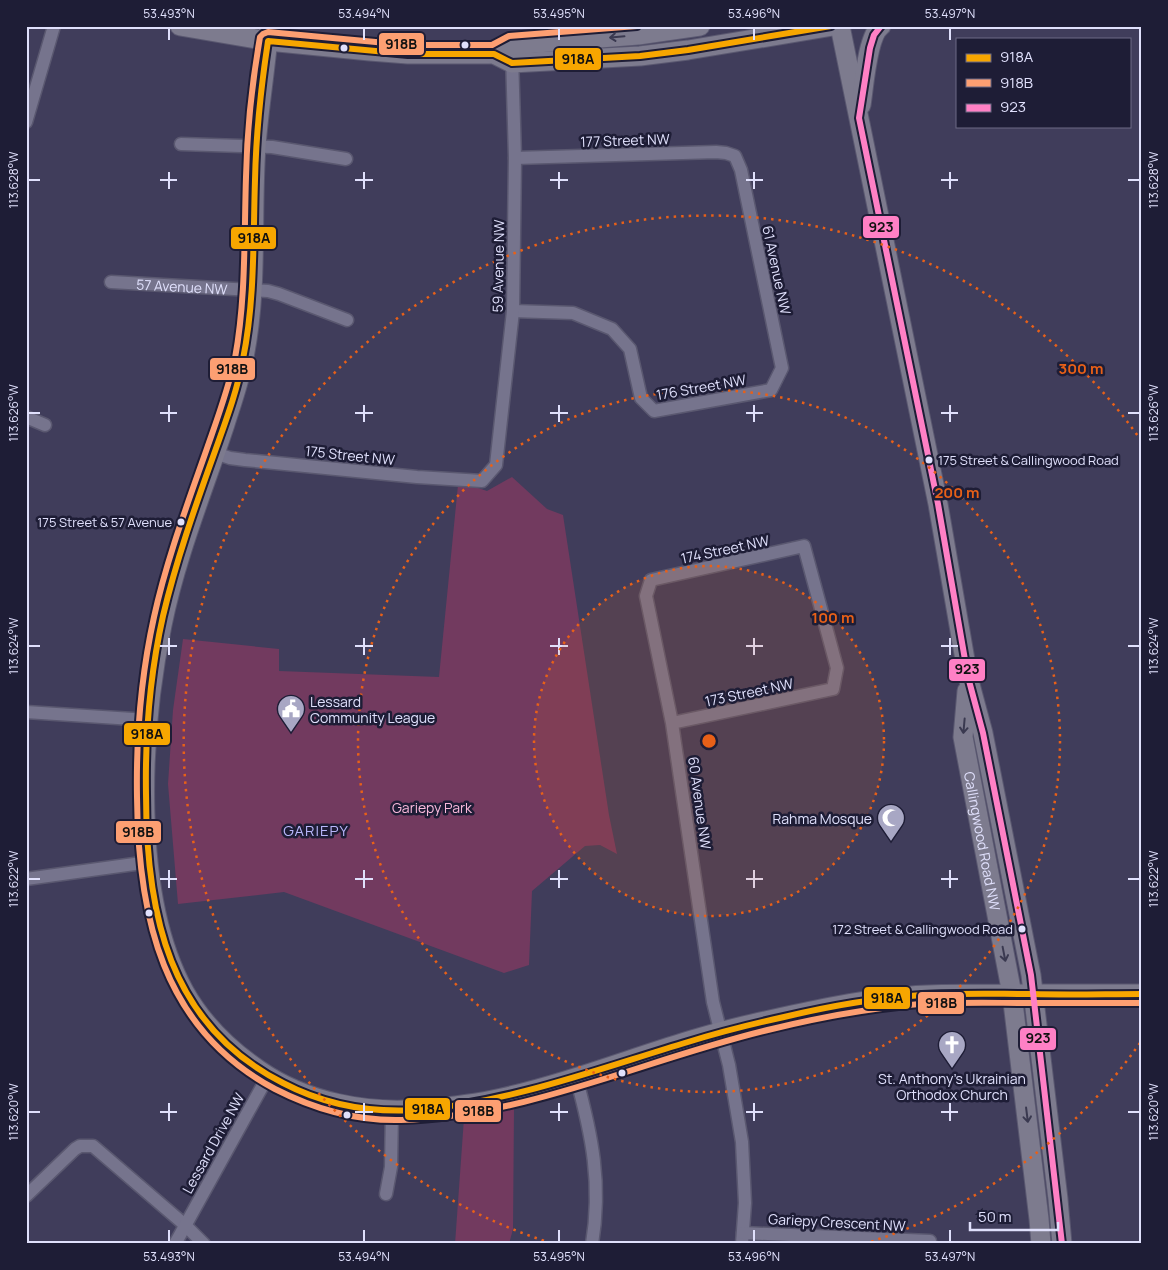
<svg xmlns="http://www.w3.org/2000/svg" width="1168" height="1270" font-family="Manrope,sans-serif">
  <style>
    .green { fill: #723a5f }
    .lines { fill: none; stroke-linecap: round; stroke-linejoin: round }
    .street-casing { stroke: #5a5870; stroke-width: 15 }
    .secondary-casing { stroke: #5a5870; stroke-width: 21 }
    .street { stroke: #76748d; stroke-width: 12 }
    .secondary { stroke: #7d7b8e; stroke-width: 19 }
    .bus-1-casing { stroke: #1e1d36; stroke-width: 10 }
    .bus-2-casing { stroke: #1e1d36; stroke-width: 10 }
    .bus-3-casing { stroke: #1e1d36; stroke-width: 10 }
    .bus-1 { stroke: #f7a600; stroke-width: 6 }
    .bus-2 { stroke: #fd9f72; stroke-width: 6 }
    .bus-3 { stroke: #ff80c5; stroke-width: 6 }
    .oneway { stroke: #3a3950 }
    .ticks { fill: none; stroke: #e0e0fc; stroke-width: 2 }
    .ring { fill: none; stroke: #e86018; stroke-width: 2.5; stroke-dasharray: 2.5 5 }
    .bus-dot { fill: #e0e0fc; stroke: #1e1d36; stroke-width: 2 }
    .labels { text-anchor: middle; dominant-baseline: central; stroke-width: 5; stroke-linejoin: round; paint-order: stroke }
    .bus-label { font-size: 13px; fill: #e0e0fc; stroke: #1e1d36; text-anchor: end }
    .street-label { font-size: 14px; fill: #e0e0fc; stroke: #1e1d36 }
    .poi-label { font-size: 14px; fill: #e0e0fc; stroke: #1e1d36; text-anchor: start }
    .park-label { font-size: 14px; fill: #fab9dc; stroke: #1e1d36 }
    .neighbourhood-label { font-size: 15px; letter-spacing: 1px; fill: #b9b7fb; stroke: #1e1d36 }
    .centre { fill: #e86018; stroke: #1e1d36; stroke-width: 2.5 }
    .ring-label { font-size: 15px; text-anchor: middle; font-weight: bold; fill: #e86018; stroke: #1e1d36; stroke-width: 5; stroke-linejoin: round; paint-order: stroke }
    .line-badge { stroke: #1e1d36; stroke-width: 2 }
    .pale-badge-label { font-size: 14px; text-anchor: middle; font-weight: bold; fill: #111 }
    .neatline { fill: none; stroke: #e0e0fc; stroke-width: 2 }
    .ticks-label { font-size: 12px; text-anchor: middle; fill: #e0e0fc }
  </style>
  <rect width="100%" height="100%" fill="#403d5b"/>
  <path class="green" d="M512,477L547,509L563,515L609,815L617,854L600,845L585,846L532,891L529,965L504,973L284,892L178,904L168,784L173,710L183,639L279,649V671L439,677L458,485L472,486L487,491Z
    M514,1108L513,1229L509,1244H455L464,1118Z"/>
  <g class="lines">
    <defs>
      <g id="street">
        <path d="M26,122L54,26"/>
        <path d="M181,144L272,147L346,159"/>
        <path id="s1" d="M111,282L268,291L279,294L347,320"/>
        <path d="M513,311L573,313L612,329L630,349L641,398L654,411L771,390L782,368L741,170L735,156L726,153L716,152L515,158"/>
        <path d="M26,417L45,425"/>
        <path d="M215,453L230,458L245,460L417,477L482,481L496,465L513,311L515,158L512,56"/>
        <path d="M26,712L148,720"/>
        <path d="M672,723L833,689L837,668L804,546L651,580L646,596L672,723L713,1002L729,1065L742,1142L745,1203L742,1244"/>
        <path d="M26,879L149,862"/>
        <path d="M576,1077C592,1135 602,1184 592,1244"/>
        <path d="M386,1194L391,1167L392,1111"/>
        <path d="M26,1196L75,1149L80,1146H93L185,1225L204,1244"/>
        <path d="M743,1233L930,1241"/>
        <path d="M175,1244L268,1076"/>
      </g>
      <g id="secondary">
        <path d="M180,26L268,41L370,51L408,54H494L512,63L640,56L688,50L833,26"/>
        <path d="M269,26C266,66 259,106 256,146C251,216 258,287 244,357C240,380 232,402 225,424C203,491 176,556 162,625C140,730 131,895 184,991C202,1023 228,1049 259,1070C305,1102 367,1114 422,1109C449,1107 476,1104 502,1098C587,1079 667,1043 752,1024C804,1012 857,1000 911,996C944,993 978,995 1011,994C1055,994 1098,994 1142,994"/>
        <path d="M840,26L938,504L968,677L983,733L1031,975L1058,1199L1062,1244"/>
        <path d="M494,54L511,45L638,35L700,26"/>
        <path d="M861,105C864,87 867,36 881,26"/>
        <path id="s2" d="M967,691L963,737L1012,994L1039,1219L1041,1244"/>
      </g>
    </defs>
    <use href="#street" class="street-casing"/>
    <use href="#secondary" class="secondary-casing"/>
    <use href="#street" class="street"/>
    <use href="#secondary" class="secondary"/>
    <defs>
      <path id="bus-1" d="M831,26L688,50L640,56L512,63L494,54H408L268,41C261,87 256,133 255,180C253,240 255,300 243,359C237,392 225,423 214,454C195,507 176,561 163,616C150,674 145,734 146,794C146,912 168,1025 283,1083C325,1105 371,1113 418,1110C512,1102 598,1069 688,1042C720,1032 752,1024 784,1017C830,1006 876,998 922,995C959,993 995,994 1032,994C1069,995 1105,994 1142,994"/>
      <path id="bus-2" d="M637,26L509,36L492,45H408L268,32L263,34L260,37C252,83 247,131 246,177C244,238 246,299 235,358C228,391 216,422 205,454C186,508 166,562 154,617C141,676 136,737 137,797C138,916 162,1029 275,1089C314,1109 358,1121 401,1120C530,1116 648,1058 772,1029C821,1017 870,1008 920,1004C957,1002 994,1003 1031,1003C1068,1003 1105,1003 1142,1003"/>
      <path id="bus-3" d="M881,26L874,35L870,48L859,118L938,504L968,677L983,733L1031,975L1062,1244"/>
    </defs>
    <use href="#bus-1" class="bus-1-casing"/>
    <use href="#bus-2" class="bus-2-casing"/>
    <use href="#bus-3" class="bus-3-casing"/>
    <use href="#bus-1" class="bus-1"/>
    <use href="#bus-2" class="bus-2"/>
    <use href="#bus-3" class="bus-3"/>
  </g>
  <defs><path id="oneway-shaft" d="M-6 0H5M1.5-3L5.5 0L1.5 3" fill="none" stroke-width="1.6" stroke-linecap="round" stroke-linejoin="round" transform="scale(1.25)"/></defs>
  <g class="oneway">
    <use href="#oneway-shaft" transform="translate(617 37) rotate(175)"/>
    <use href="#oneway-shaft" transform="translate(964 726) rotate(95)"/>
    <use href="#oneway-shaft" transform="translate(1004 954) rotate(79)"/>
    <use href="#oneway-shaft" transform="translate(1027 1115) rotate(83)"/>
  </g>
  <path class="ticks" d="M169,28V40M364,28V40M559,28V40M754,28V40M950,28V40M169,172V189M364,172V189M559,172V189M754,172V189M950,172V189M28,180H40M160,180H177M355,180H373M550,180H568M746,180H763M941,180H958M1128,180H1140M169,405V422M364,405V422M559,405V422M754,405V422M950,405V422M28,413H40M160,413H177M355,413H373M550,413H568M746,413H763M941,413H958M1128,413H1140M169,638V655M364,638V655M559,638V655M754,638V655M950,638V655M28,646H40M160,646H177M355,646H373M550,646H568M746,646H763M941,646H958M1128,646H1140M169,870V888M364,870V888M559,870V888M754,870V888M950,870V888M28,879H40M160,879H177M355,879H373M550,879H568M746,879H763M941,879H958M1128,879H1140M169,1103V1121M364,1103V1121M559,1103V1121M754,1103V1121M950,1103V1121M28,1112H40M160,1112H177M355,1112H373M550,1112H568M746,1112H763M941,1112H958M1128,1112H1140M169,1230V1242M364,1230V1242M559,1230V1242M754,1230V1242M950,1230V1242"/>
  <circle cx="709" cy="741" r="175" fill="#e86018" fill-opacity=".12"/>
  <g class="ring">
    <circle cx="709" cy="741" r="175"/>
    <circle cx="709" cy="741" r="351"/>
    <path d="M1140 1043A526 526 0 0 1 867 1243M551 1243A526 526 0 1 1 1140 439"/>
  </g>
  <defs>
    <symbol id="civic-pin" viewBox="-11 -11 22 30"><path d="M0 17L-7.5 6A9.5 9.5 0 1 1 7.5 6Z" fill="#a8a7c4" stroke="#1e1d36"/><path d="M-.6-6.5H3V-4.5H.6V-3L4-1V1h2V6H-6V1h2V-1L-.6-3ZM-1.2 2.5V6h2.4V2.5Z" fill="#fff"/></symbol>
    <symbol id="mosque-pin" viewBox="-11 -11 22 30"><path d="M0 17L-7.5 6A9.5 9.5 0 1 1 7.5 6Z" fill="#a8a7c4" stroke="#1e1d36"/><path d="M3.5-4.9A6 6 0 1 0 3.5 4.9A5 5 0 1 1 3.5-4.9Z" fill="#fff"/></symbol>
    <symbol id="church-pin" viewBox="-11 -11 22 30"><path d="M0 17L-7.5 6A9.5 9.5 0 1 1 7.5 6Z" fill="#a8a7c4" stroke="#1e1d36"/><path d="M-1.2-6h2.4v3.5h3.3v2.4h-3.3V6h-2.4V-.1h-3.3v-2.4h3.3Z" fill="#fff"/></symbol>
  </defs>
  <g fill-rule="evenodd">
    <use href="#civic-pin" x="275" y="693" width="32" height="43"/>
    <use href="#mosque-pin" x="875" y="802" width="32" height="43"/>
    <use href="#church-pin" x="936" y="1029" width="32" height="43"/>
  </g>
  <g class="bus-dot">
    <circle cx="465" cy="45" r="4.5"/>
    <circle cx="344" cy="48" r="4.5"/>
    <circle cx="929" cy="460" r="4.5"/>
    <circle cx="181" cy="522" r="4.5"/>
    <circle cx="149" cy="913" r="4.5"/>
    <circle cx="1022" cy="929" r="4.5"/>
    <circle cx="622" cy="1073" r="4.5"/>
    <circle cx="347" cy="1115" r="4.5"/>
  </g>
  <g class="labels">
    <g class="bus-label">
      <text x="938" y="460" text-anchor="start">175 Street &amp; Callingwood Road</text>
      <text x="172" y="522">175 Street &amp; 57 Avenue</text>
      <text x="1013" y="929">172 Street &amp; Callingwood Road</text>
    </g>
    <g class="street-label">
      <text transform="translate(625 140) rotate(-2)">177 Street NW</text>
      <text transform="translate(498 266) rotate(-89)">59 Avenue NW</text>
      <text transform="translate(777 270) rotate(78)">61 Avenue NW</text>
      <text stroke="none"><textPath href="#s1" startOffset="71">57 Avenue NW</textPath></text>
      <text transform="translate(701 387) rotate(-10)">176 Street NW</text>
      <text transform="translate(350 455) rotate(6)">175 Street NW</text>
      <text transform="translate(725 549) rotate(-12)">174 Street NW</text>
      <text transform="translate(749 692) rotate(-12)">173 Street NW</text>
      <text transform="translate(700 803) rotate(82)">60 Avenue NW</text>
      <text stroke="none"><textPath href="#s2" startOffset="152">Callingwood Road NW</textPath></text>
      <text transform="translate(213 1143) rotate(-61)">Lessard Drive NW</text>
      <text transform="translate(837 1222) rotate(3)">Gariepy Crescent NW</text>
    </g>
    <g class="poi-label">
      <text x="310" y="701">Lessard<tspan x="310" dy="16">Community League</tspan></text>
      <text x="872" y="818" text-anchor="end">Rahma Mosque</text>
      <text x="952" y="1078" text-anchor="middle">St. Anthony's Ukrainian<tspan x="952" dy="16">Orthodox Church</tspan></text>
    </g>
    <g class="park-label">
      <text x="432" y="807">Gariepy Park</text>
    </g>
    <g class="neighbourhood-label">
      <text x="316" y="830">GARIEPY</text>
    </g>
  </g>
  <circle cx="709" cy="741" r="8" class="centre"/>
  <g class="ring-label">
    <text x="1081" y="374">300 m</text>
    <text x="957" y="498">200 m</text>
    <text x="833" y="623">100 m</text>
  </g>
  <g class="line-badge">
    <rect x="378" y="32" width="47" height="24" rx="5" fill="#fd9f72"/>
    <rect x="554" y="47" width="48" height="24" rx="5" fill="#f7a600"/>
    <rect x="862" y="215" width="38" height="24" rx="5" fill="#ff80c5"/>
    <rect x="230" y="226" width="47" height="24" rx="5" fill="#f7a600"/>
    <rect x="209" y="357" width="47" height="24" rx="5" fill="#fd9f72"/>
    <rect x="948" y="658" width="38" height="24" rx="5" fill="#ff80c5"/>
    <rect x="123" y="722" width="48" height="24" rx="5" fill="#f7a600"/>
    <rect x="115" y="820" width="47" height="24" rx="5" fill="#fd9f72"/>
    <rect x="863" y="986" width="48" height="24" rx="5" fill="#f7a600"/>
    <rect x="917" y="991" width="48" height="24" rx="5" fill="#fd9f72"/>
    <rect x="1019" y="1027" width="38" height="24" rx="5" fill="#ff80c5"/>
    <rect x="404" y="1097" width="47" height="24" rx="5" fill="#f7a600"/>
    <rect x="454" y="1099" width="48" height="24" rx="5" fill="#fd9f72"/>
  </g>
  <g class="pale-badge-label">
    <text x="401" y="49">918B</text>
    <text x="578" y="64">918A</text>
    <text x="881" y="232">923</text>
    <text x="254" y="243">918A</text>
    <text x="232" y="374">918B</text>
    <text x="967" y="674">923</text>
    <text x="147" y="739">918A</text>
    <text x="138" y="837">918B</text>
    <text x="887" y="1003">918A</text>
    <text x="941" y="1008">918B</text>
    <text x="1038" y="1043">923</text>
    <text x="428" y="1114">918A</text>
    <text x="478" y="1116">918B</text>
  </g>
  <rect width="1168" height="1270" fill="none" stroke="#1e1d36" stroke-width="55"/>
  <rect x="956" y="38" width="175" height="90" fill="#1e1d36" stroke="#6c6b85"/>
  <rect x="966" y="54" width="25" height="8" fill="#f7a600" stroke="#6c6b85"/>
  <text x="1000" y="62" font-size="15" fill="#e0e0fc">918A</text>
  <rect x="966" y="79" width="25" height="8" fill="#fd9f72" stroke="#6c6b85"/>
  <text x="1000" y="88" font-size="15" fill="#e0e0fc">918B</text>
  <rect x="966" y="104" width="25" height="8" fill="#ff80c5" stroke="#6c6b85"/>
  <text x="1000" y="112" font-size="15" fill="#e0e0fc">923</text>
  <path d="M970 1222v8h88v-8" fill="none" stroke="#e0e0fc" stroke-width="2.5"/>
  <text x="978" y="1222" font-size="15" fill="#e0e0fc" stroke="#1e1d36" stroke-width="4" paint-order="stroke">50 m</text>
  <rect x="28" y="28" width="1112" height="1214" class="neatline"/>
  <g class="ticks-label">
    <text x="169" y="18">53.493°N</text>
    <text x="364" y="18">53.494°N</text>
    <text x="559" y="18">53.495°N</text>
    <text x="754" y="18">53.496°N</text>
    <text x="950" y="18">53.497°N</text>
    <text transform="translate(1154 180) rotate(-90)" y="4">113.628°W</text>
    <text transform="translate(14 180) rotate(-90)" y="4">113.628°W</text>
    <text transform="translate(1154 413) rotate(-90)" y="4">113.626°W</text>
    <text transform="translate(14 413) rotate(-90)" y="4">113.626°W</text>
    <text transform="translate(1154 646) rotate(-90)" y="4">113.624°W</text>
    <text transform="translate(14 646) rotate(-90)" y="4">113.624°W</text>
    <text transform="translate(1154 879) rotate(-90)" y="4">113.622°W</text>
    <text transform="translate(14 879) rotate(-90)" y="4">113.622°W</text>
    <text transform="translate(14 1112) rotate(-90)" y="4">113.620°W</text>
    <text transform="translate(1154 1112) rotate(-90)" y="4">113.620°W</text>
    <text x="169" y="1261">53.493°N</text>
    <text x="364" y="1261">53.494°N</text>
    <text x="559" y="1261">53.495°N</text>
    <text x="754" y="1261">53.496°N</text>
    <text x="950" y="1261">53.497°N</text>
  </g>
</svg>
